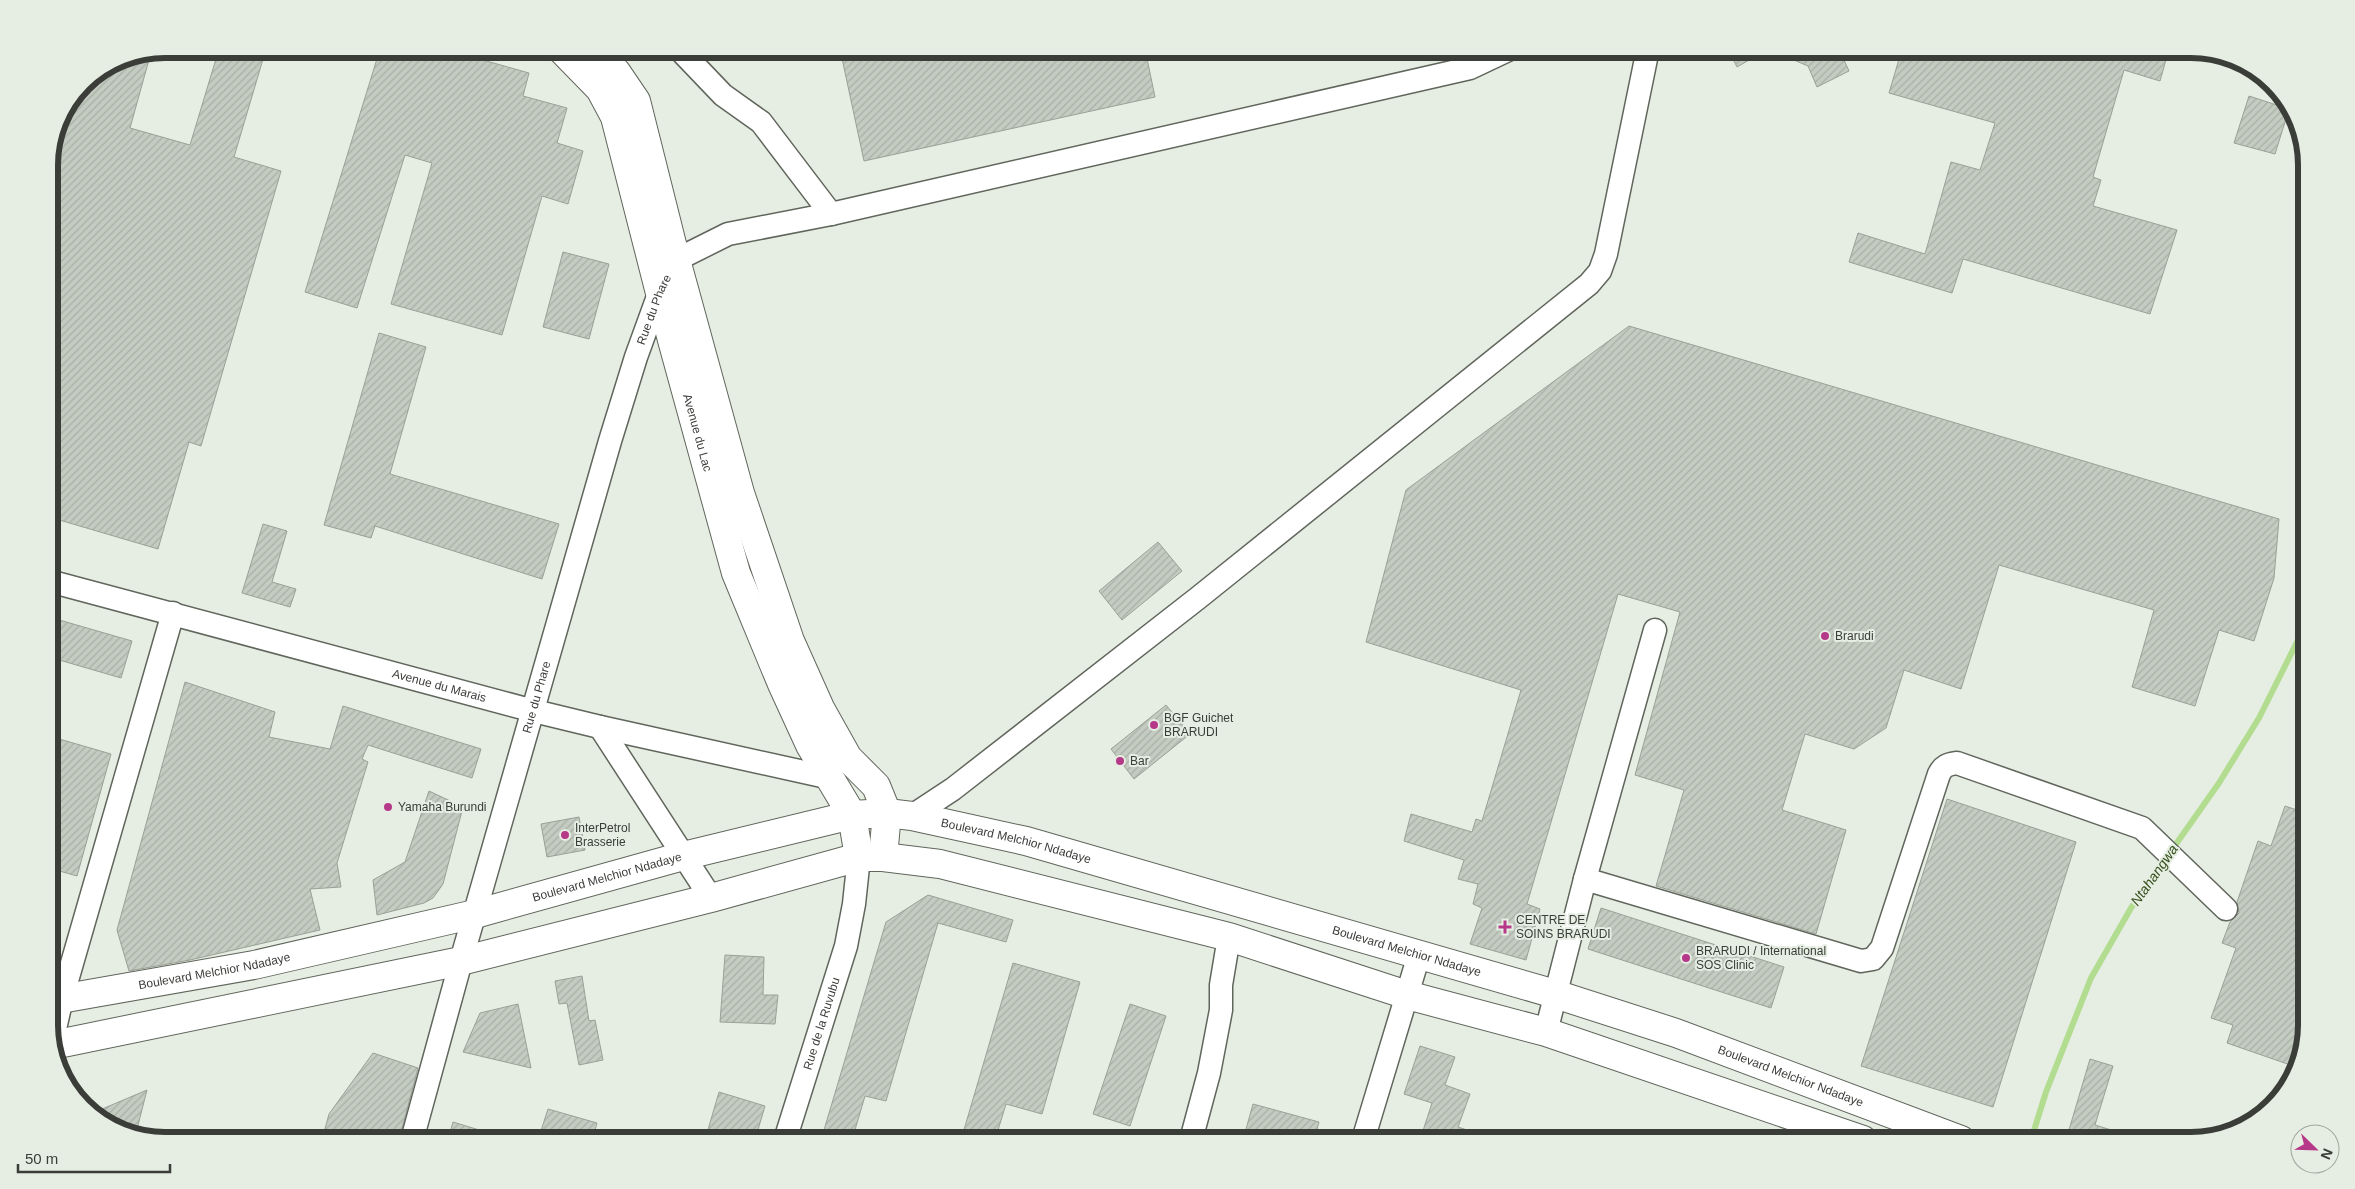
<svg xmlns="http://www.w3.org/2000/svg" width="2355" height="1189" font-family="Arial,sans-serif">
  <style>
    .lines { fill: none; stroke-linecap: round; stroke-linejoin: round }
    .stream { stroke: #b2dd90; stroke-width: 6 }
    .building { fill: url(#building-hatch); stroke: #9aa096 }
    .minor-casing { stroke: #60665c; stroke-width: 25 }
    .major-casing { stroke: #60665c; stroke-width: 30 }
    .minor { stroke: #fff; stroke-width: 22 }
    .major { stroke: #fff; stroke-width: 28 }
    .poi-dot { fill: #b63989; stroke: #e6ede2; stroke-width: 2 }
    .labels { text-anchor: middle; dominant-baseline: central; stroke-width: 4; stroke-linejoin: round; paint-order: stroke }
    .street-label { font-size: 12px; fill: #3a3d38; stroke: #e6ede2 }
    .poi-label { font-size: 12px; fill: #3a3d38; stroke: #e6ede2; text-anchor: start }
    .water-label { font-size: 14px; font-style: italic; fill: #344f1b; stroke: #e6ede2 }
    .rim { fill: none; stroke: #3a3d38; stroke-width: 6 }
  </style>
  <defs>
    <pattern id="building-hatch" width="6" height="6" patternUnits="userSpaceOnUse" patternTransform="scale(1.25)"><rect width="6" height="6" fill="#c4cbc0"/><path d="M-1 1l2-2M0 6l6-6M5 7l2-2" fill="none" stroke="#a9afa6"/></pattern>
  </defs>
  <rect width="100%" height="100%" fill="#e6ede2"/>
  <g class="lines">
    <path class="stream" d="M2031,1140L2046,1092L2091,978L2131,908L2219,783L2259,718L2306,624"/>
  </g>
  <path class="building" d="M219,49H266L234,157L281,171L201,446L189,442L158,549L49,517V424L55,403L49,402V158L61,114L67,105L72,106L77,90L83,83L121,57L140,54L150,56L130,128L190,145Z
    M380,49H444L529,73L523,96L567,108L557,143L583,151L568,204L542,196L502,335L391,304L432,163L405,155L357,308L305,292Z
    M840,49H1145L1155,97L864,161Z
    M1728,49H1839L1849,71L1817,87L1808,66L1768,49L1737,67Z
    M1902,49H2169L2160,81L2124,70L2093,177L2101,180L2093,206L2177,230L2150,314L1963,259L1952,293L1849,262L1858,233L1925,254L1951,162L1980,170L1995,123L1889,93Z
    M2249,96L2289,109L2275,154L2234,143Z
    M563,252L609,264L589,339L543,327Z
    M1629,326L2279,519L2274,578L2254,641L2219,630L2195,706L2132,687L2154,610L1999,565L1961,689L1904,670L1886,728L1854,749L1805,734L1782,810L1846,830L1816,934L1656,886L1684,790L1635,775L1680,612L1618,594L1527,904L1540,909L1526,960L1470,944L1482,908L1473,904L1478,884L1458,879L1464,860L1404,841L1411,814L1472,832L1476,819L1482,821L1521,690L1366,642L1406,490Z
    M379,333L426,347L390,474L559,524L542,579L375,526L371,538L324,525Z
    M263,524L287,531L272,582L296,589L290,607L242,593Z
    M1158,542L1182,571L1122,620L1099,591Z
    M49,617L132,641L121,678L49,657Z
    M185,682L275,712L269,737L330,749L343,706L481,749L472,778L368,745L362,759L368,762L337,863L341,887L310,889L320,930L190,960L129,971L117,930Z
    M1166,705L1190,734L1134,779L1111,749Z
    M49,736L111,754L77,876L49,868Z
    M429,791L463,807L443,884L433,898L424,903L377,915L373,880L405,862Z
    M1947,799L2076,842L1993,1107L1861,1066Z
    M2285,806L2306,813V1024L2296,1067L2227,1043L2233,1025L2211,1018L2236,948L2222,943L2230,922L2239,913L2237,902L2258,841L2271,846Z
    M579,817L585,850L547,857L541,824Z
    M928,895L1013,920L1006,942L938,923L886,1101L865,1096L852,1140H821L886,922Z
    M1601,908L1784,967L1771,1008L1588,949Z
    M725,955L764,957L763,995H778L775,1024L720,1022Z
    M1013,963L1080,982L1042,1114L1006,1104L995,1140H961Z
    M582,976L589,1021L595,1020L603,1060L579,1065L567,1003L559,1004L555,981Z
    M518,1004L531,1068L463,1052L480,1013Z
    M1130,1004L1166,1016L1130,1126L1093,1114Z
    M1420,1046L1455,1057L1445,1085L1470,1094L1458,1127L1488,1137V1140H1420L1432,1103L1404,1094Z
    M373,1053L418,1068L399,1140H322L329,1114Z
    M2090,1059L2113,1066L2095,1125L2131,1136V1140H2066Z
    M147,1090L136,1133L114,1128L95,1112Z
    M719,1092L765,1106L755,1140H705Z
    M1253,1104L1319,1122L1314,1140H1243Z
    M548,1109L597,1123L592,1140H538Z
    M453,1122L499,1136L498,1140H448Z"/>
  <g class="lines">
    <defs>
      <g id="minor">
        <path d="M679,49L723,95L761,122L831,214"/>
        <path id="s1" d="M49,581L534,711L600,727L831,778"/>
        <path d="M600,727L711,898"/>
        <path d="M912,816L953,789L1198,598L1589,284L1600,271L1606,254L1648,49"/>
        <path d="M1585,879L1655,630"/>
        <path d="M1546,1032L1585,879L1861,961L1873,959L1882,948L1939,774C1943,766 1948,764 1957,763L2142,828L2226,909"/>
        <path d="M52,1042L62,998L173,613"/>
        <path id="s2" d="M412,1140L461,961L610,441L636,357L660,291L676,260L728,234L831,214L1470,68L1510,49"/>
        <path id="s3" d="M785,1140L846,946L854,904L859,857"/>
        <path d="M1191,1140L1209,1073L1221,1010V985L1229,937"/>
        <path d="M1363,1140L1419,955"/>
      </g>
      <g id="major">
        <path id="s4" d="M561,49L600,89L615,117L672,340L736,573L782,684L810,745L852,815L859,857"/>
        <path d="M596,49L617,73L636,101L676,260L740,493L790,641L820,708L848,758L876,786L887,813L883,857"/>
        <path id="s5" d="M49,1001L254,965L475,914L683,856L852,815L887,813L912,816L1026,841L1555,994L1676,1033L1961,1140"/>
        <path d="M53,1045L461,961L711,898L859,857H883L940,864L1229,937L1407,995L1546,1032L1863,1140"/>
      </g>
    </defs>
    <use href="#minor" class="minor-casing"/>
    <use href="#major" class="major-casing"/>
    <use href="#minor" class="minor"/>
    <use href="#major" class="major"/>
  </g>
  <g class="poi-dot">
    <circle cx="1825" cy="636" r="5"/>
    <circle cx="1154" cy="725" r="5"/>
    <circle cx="1120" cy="761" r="5"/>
    <circle cx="388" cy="807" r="5"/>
    <circle cx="565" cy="835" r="5"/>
    <path d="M1502.5 919.5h5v5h5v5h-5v5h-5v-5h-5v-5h5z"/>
    <circle cx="1686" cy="958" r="5"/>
  </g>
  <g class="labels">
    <g class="street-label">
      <text stroke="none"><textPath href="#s2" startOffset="865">Rue du Phare</textPath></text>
      <text stroke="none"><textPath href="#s4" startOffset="414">Avenue du Lac</textPath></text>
      <text stroke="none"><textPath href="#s1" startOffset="404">Avenue du Marais</textPath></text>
      <text stroke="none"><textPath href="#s2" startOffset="460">Rue du Phare</textPath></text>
      <text stroke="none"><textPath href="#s5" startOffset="992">Boulevard Melchior Ndadaye</textPath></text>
      <text stroke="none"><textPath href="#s5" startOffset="572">Boulevard Melchior Ndadaye</textPath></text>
      <text stroke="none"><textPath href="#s5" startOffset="1398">Boulevard Melchior Ndadaye</textPath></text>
      <text stroke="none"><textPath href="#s5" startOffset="168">Boulevard Melchior Ndadaye</textPath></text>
      <text stroke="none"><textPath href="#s3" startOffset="122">Rue de la Ruvubu</textPath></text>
      <text stroke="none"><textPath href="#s5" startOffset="1802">Boulevard Melchior Ndadaye</textPath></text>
    </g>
    <g class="poi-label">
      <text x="1835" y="636">Brarudi</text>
      <text x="1164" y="718">BGF Guichet<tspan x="1164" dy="14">BRARUDI</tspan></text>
      <text x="1130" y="761">Bar</text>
      <text x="398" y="807">Yamaha Burundi</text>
      <text x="575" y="828">InterPetrol<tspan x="575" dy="14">Brasserie</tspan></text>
      <text x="1516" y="920">CENTRE DE<tspan x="1516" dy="14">SOINS BRARUDI</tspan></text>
      <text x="1696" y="951">BRARUDI / International<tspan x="1696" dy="14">SOS Clinic</tspan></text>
    </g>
    <g class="water-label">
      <text transform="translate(2154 875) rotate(-55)">Ntahangwa</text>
    </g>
  </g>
  <path d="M0 0H2355V1189H0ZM165 58H2191A107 107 0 0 1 2298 165V1025A107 107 0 0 1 2191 1132H165A107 107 0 0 1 58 1025V165A107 107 0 0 1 165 58Z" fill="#e6ede2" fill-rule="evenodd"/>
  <path class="rim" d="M165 58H2191A107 107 0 0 1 2298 165V1025A107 107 0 0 1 2191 1132H165A107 107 0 0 1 58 1025V165A107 107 0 0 1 165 58Z"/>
  <g transform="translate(2315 1149) rotate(113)"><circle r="24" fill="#e6ede2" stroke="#a1a79e"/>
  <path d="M0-4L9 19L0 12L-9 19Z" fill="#b63989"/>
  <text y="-8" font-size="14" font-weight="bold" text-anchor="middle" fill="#3a3d38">N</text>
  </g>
  <path d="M18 1164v8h152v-8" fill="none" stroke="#3a3d38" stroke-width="2.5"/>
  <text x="25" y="1164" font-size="15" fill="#3a3d38" stroke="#e6ede2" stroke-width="4" paint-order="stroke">50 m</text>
</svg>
